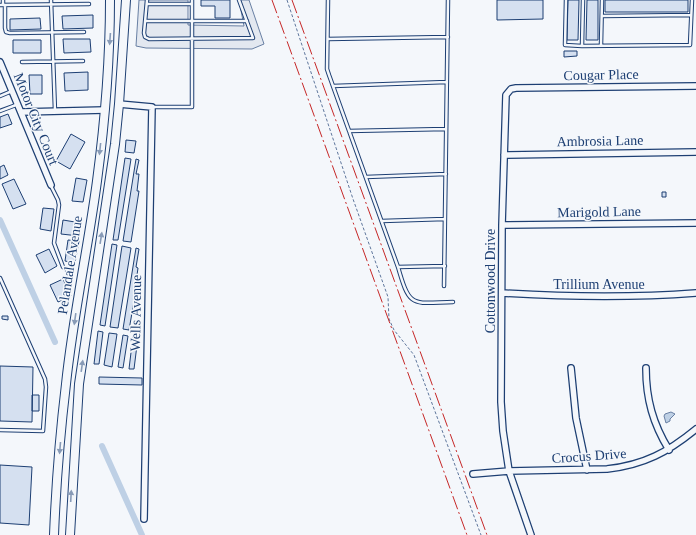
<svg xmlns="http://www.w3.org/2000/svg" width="696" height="535" font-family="'Times New Roman',serif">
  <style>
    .parking { fill: #e3e8f0; stroke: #687fa3 }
    .water { fill: #bed0e5; stroke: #687fa3 }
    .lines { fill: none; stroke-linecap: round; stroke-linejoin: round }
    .canal { stroke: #bed0e5; stroke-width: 6 }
    .building { fill: #d5e0f0; stroke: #1d3f73 }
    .service-casing { stroke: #1d3f73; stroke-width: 4.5 }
    .minor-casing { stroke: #1d3f73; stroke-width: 8 }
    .secondary-casing { stroke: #1d3f73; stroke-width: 10 }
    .path { stroke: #5e769c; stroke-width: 1; stroke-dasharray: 3 2; stroke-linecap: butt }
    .service { stroke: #f4f7fb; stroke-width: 2.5 }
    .minor { stroke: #f4f7fb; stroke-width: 5.5 }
    .secondary { stroke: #f4f7fb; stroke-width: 8 }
    .power { stroke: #c62828; stroke-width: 1; stroke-dasharray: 14 3 2 3; stroke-linecap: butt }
    .oneway { fill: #889bb7 }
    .labels { text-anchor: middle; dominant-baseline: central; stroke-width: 3; stroke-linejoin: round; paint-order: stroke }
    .street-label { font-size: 14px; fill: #1d3f73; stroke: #f4f7fb }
  </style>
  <rect width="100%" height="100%" fill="#f4f7fb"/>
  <path class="parking" d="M139,0H188V25L244,26L239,0H249L264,44L252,49L146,48L136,46Z"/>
  <path class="water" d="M671,412L675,414L670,419V421L666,423L664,416L665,414Z"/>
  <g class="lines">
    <path class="canal" d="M0,220L55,342
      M102,446L142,535"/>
  </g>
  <path class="building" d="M201,0H230V18H215V6H201Z
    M497,0H543V19L497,20Z
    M568,0H579L578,40H567Z
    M587,0H598V40H586Z
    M605,0H688V12H605Z
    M93,15V28L63,29L62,16Z
    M40,18L41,29L10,30V19Z
    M63,39H90L91,52L64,53Z
    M13,40H41V53H13Z
    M564,51H577V56L564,57Z
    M88,72V90L65,91L64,73Z
    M29,75H42V94H30Z
    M8,114L12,124L0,128V117Z
    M71,134L85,142L70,169L56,161Z
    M126,140L136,141L134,153L125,152Z
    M125,158L131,159L118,240H113Z
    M136,159L139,160L136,174H139L137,191H139L131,242L123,241Z
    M4,165L8,175L0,179V167Z
    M76,178L87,180L83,202L72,201Z
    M14,179L26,204L13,209L2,184Z
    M662,192H666V197H662Z
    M43,208L54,209L51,231L40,229Z
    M63,220L81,223L79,236L61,234Z
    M68,240L79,241L75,263L65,261Z
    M112,244L117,245L105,326L100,325Z
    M122,246L131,248L118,328L110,327Z
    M136,248L139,249L136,267L138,268L135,289L136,290L129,330L123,329Z
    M49,249L57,266L45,273L36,255Z
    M63,279L71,296L58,302L50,285Z
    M2,316H8V320L2,319Z
    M98,331L103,332L99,364H94Z
    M109,333L117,334L112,367L104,365Z
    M123,335L128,336L123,368L118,367Z
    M133,336H136L135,345H137L134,369H129Z
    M0,366L33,367L32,422L0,421Z
    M99,377L142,378V385L99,384Z
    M32,395H39V411H32Z
    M0,465L32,467L29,525L0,523Z"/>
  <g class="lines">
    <defs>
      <path id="service" d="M3,0V5
        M51,0L55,111
        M147,0L144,33L145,37L149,39L253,38L239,0
        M328,0L327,69L329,75L398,267C410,309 412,303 453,302
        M566,0L565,45L582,46L583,0
        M147,4H192
        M0,5L89,4
        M5,5V28L6,32L10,33L84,32
        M602,16L691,15
        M145,21H247
        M328,39L448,37
        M601,45L602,0
        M582,46L690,45L692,0
        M22,62L83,61
        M333,86L447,82
        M0,96L12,91
        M153,107H192V0
        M0,111L16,105
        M349,131L446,129
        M366,177L446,174
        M51,186L58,200L59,205L54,243L63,267L67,270
        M382,221L445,219
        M398,267L445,266
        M0,278L45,379L46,387L43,431L0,430
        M444,286L448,0"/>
      <path id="minor" d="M0,62L51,185
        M119,104L152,107L144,519
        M22,112L105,110
        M504,155L696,152
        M502,225L696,223
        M502,293C567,297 631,298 696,293
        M571,368L576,418L587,470
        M646,368C646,399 653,424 669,450
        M473,474L509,471L607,469C644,465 668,452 696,429
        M531,535L509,471L503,431L501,402L502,225L506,95L511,89L516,88L696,86"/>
      <path id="secondary" d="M54,535C56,485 60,434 66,384C73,316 88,249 97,181C105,121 110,60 110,0
        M70,535L79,384L115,144L119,104L126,0"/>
    </defs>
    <use href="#service" class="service-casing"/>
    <use href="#minor" class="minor-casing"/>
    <use href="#secondary" class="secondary-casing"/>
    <path class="path" d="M287,0L353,199L388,297L389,319L394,330L414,355L481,535"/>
    <use href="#service" class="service"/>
    <use href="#minor" class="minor"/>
    <use href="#secondary" class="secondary"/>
    <path class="power" d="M272,0L467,535
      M292,0L487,535"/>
  </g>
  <defs><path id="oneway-solid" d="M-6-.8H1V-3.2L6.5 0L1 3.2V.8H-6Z"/></defs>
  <g class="oneway">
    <use href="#oneway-solid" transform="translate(110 39) rotate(94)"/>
    <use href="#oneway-solid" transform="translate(100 149) rotate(96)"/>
    <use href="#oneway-solid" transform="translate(101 238) rotate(-81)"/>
    <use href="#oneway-solid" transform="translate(75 319) rotate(98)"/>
    <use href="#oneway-solid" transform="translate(82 366) rotate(-82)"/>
    <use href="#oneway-solid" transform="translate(60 448) rotate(95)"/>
    <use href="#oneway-solid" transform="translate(71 496) rotate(-87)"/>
  </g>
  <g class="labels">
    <g class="street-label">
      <text transform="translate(601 75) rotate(-1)">Cougar Place</text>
      <text transform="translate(36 119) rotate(68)">Motor City Court</text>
      <text transform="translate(600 141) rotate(-1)">Ambrosia Lane</text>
      <text transform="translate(599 212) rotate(-1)">Marigold Lane</text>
      <text transform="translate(70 265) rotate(-81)">Pelandale Avenue</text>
      <text transform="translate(490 281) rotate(-90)">Cottonwood Drive</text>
      <text x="599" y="284">Trillium Avenue</text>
      <text transform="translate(136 313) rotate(-89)">Wells Avenue</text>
      <text transform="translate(589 456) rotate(-4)">Crocus Drive</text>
    </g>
  </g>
</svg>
